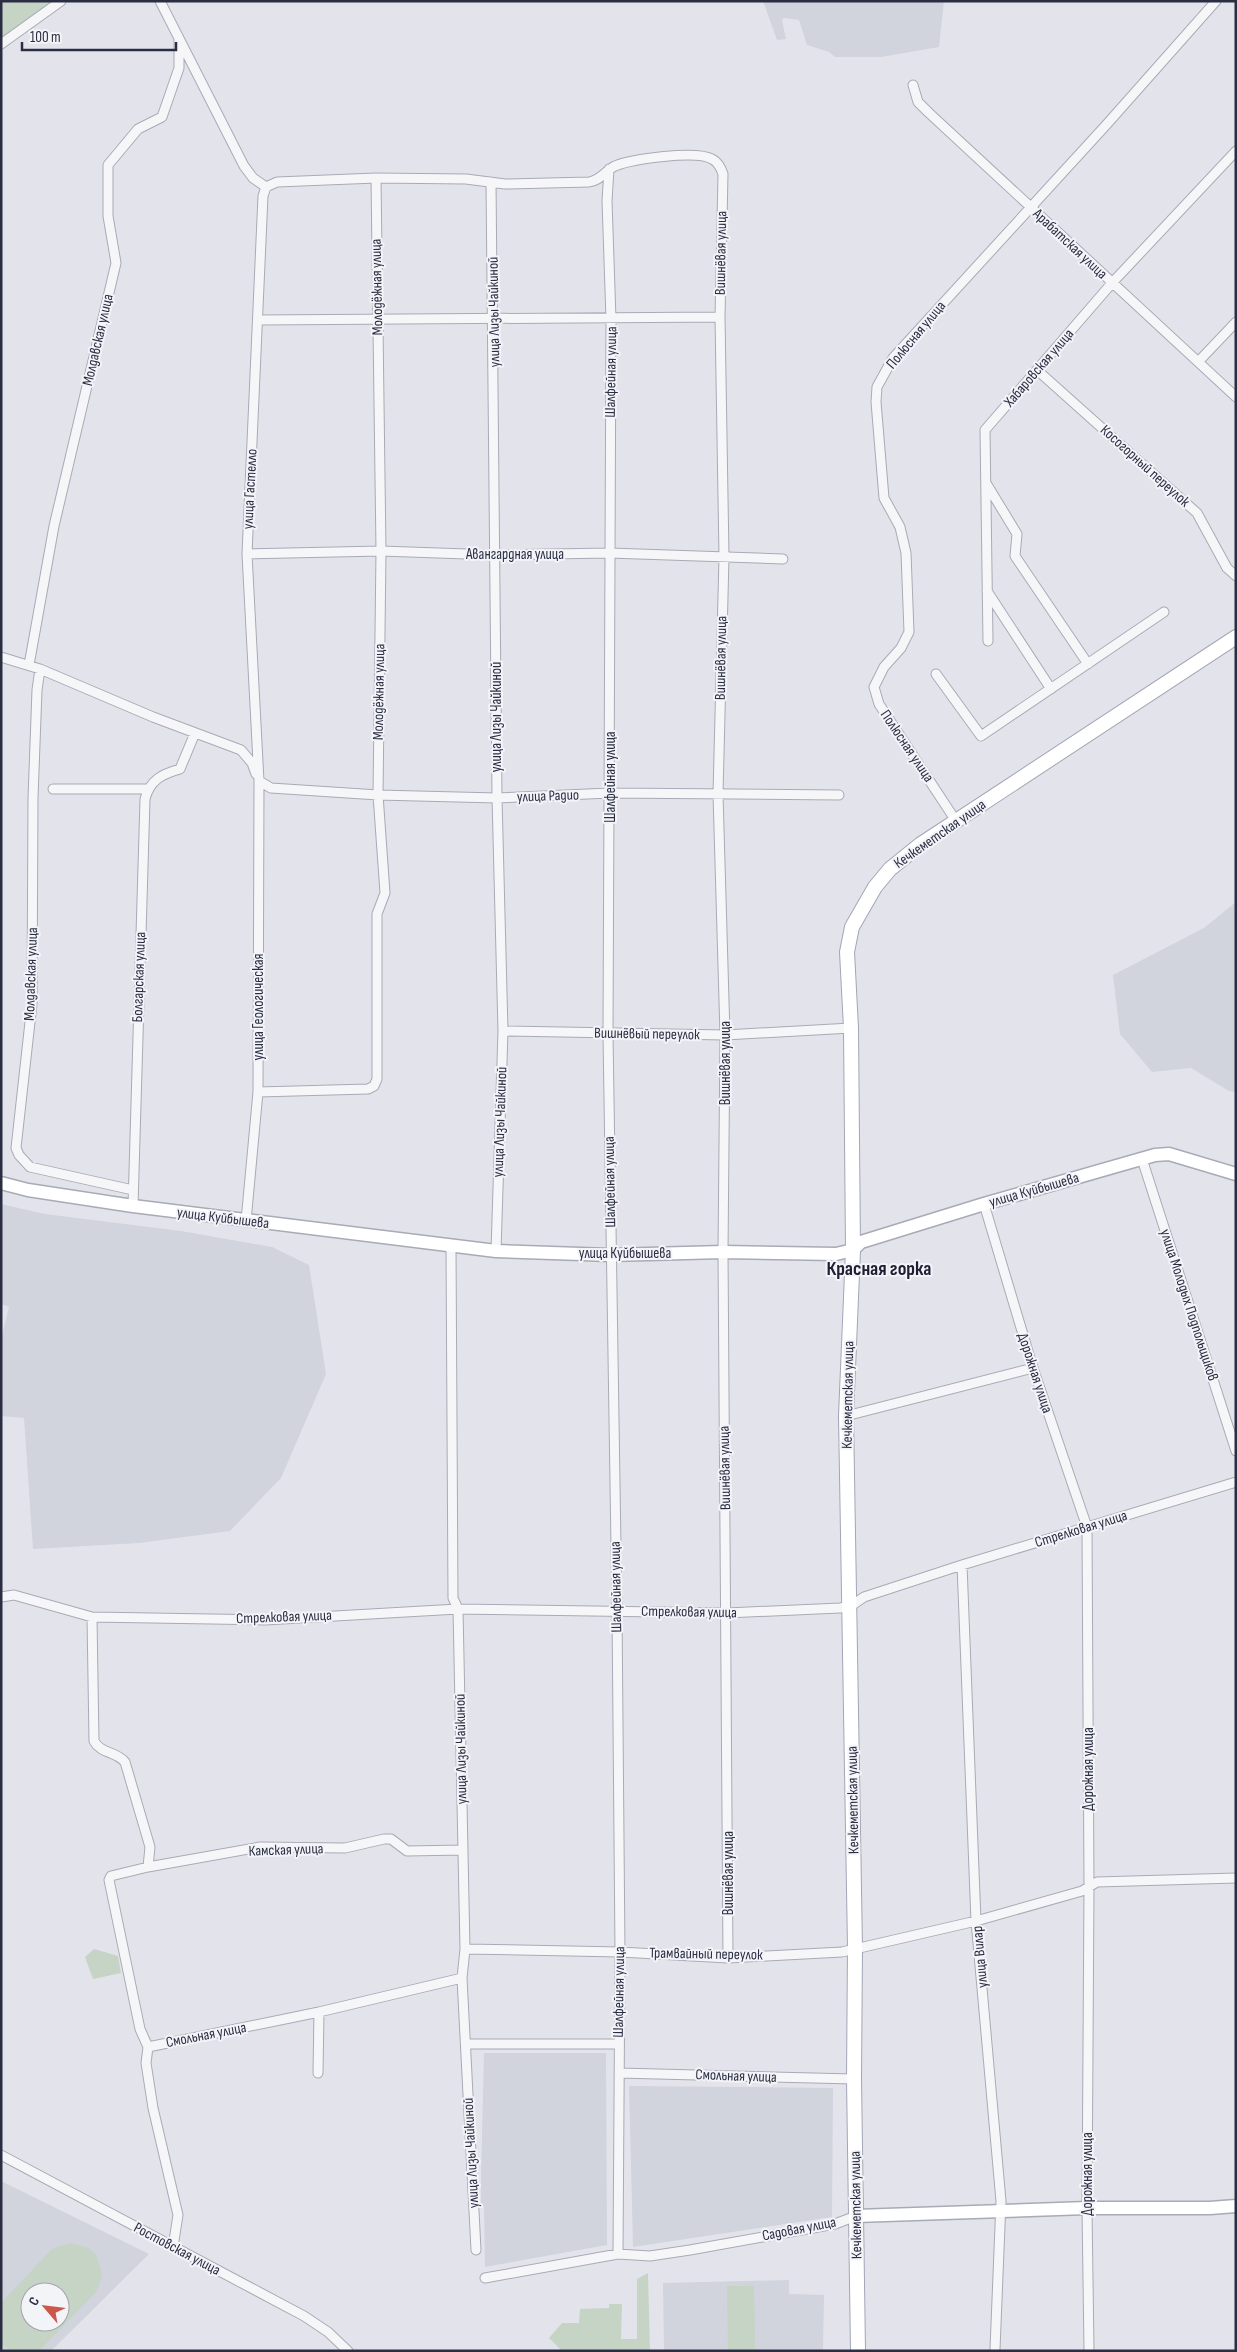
<svg xmlns="http://www.w3.org/2000/svg" width="1237" height="2352" font-family="'Sofia Sans Condensed',sans-serif">
  <style>
    .built { fill: #d1d3dd; fill-rule: evenodd }
    .green { fill: #c5d4c4; fill-rule: evenodd }
    .lines { fill: none; stroke-linecap: round; stroke-linejoin: round }
    .minor-casing { stroke: #a8aab5; stroke-width: 11 }
    .secondary-casing { stroke: #a8aab5; stroke-width: 15 }
    .primary-casing { stroke: #a2a6b6; stroke-width: 16 }
    .minor { stroke: #f6f6f9; stroke-width: 9 }
    .secondary { stroke: #fff; stroke-width: 12 }
    .primary { stroke: #fff; stroke-width: 14 }
    .labels { text-anchor: middle; dominant-baseline: central; stroke-width: 4; stroke-linejoin: round; paint-order: stroke }
    .street-label { font-size: 15px; fill: #2b2e43; stroke: #f3f4f8 }
    .district-label { font-size: 20px; font-weight: bold; fill: #1d1f34; stroke: #f3f4f8 }
  </style>
  <rect width="100%" height="100%" fill="#e3e4eb"/>
  <path class="built" d="M763,1H944L939,47L881,57H835L829,52L807,45L799,20L784,18L782,20L786,39L777,40Z
    M1236,902V1092L1229,1091L1191,1068L1152,1072L1120,1034L1113,975L1204,928Z
    M1,1204L45,1214L181,1231L272,1247L309,1265L326,1374L281,1478L230,1531L139,1543L33,1549L24,1418L1,1416V1340L9,1307L1,1304Z
    M484,2053H606L607,2245L485,2267L484,2207H481V2178Z
    M629,2086L833,2088L832,2217L633,2247Z
    M1,2181L149,2254L51,2351H1ZM30,2292H60V2322H30Z
    M789,2280V2294L824,2295L823,2351H664L663,2283Z"/>
  <path class="green" d="M1,1H54L1,42Z
    M94,1949L118,1956L121,1973L93,1979L85,1957Z
    M70,2243L89,2248L96,2255L102,2273L100,2283L96,2292L40,2350L11,2351L1,2343V2303L52,2249ZM30,2292H60V2322H30Z
    M648,2273L650,2351H562L549,2338L562,2323H579L580,2309L609,2308V2304H622L621,2339H637V2279Z
    M727,2286H754L755,2351H728Z"/>
  <g class="lines">
    <defs>
      <path id="minor" d="M160,1L244,166L253,178L266,187
        M1,44L61,1
        M913,85L918,102L928,112L1236,397
        M609,169L607,201L611,319L608,1034L617,1611L620,1952L618,2254
        M491,182L497,798L503,1031L496,1251
        M266,187L277,182L376,178L466,179L505,184L589,182C600,181 605,171 615,166C632,159 696,150 712,159C718,162 721,168 723,174L720,317L724,557L718,794L725,1035L723,1252L728,1958
        M259,320L720,317
        M1198,362L1236,322
        M1037,370L1197,513L1227,568L1236,576
        M986,483L1017,534L1015,556L1088,664
        M247,554L381,551L495,555L609,553L783,559
        M987,591L1051,689
        M988,641L985,430L1112,283L1236,151
        M1,657L40,669L153,717L241,750L252,763L256,774
        M29,665L54,526L116,263L108,216V165L138,129L162,117L179,68V38
        M40,669L37,690L33,798L32,1004L16,1148L19,1155L30,1167L133,1190
        M936,674L981,736L1164,612
        M259,781L271,788L378,795L497,798L610,793L839,795
        M53,789H147
        M956,821L879,704L874,687L884,667L901,648L909,632L906,553L900,527L884,498L876,402L877,387L893,358L1107,124L1216,1
        M503,1031L725,1035L851,1028
        M258,1092L368,1089L374,1086L377,1079V914L385,893L378,795L381,551L376,178
        M1142,1159L1236,1451
        M984,1204L1033,1368L1087,1527L1089,1887L1087,2208L1089,2351
        M133,1206L145,799C150,780 162,774 180,769L195,733
        M246,1221L258,1092L259,781L247,554L263,196L266,187
        M451,1247L453,1598L458,1609L465,1949L462,1978L476,2250
        M846,1416L1033,1368
        M962,1565L976,1921L1001,2201L995,2349
        M1,1597L14,1595L92,1617L265,1620L458,1609L727,1613L840,1608L851,1606L864,1597L962,1565L1236,1482
        M92,1617L94,1741C101,1754 116,1751 125,1762L150,1847L148,1867
        M465,1949L620,1952L728,1958L842,1952L976,1921L1082,1891L1097,1882L1236,1878
        M466,2044H618
        M148,2047L140,2029L109,1880L111,1876L148,1867L260,1847L345,1848L384,1839H391L407,1851L463,1850
        M148,2047L319,2012L462,1978
        M148,2047L146,2063L153,2108L178,2215L173,2247
        M318,2073L319,2012
        M619,2073L854,2079
        M1,2155L304,2316L328,2332L348,2351
        M485,2278L618,2254L650,2256L690,2250L835,2224L856,2216"/>
      <path id="secondary" d="M1,1183L28,1190L133,1206L496,1251L610,1255L723,1252L836,1254L853,1250L861,1242L984,1204L1155,1155L1169,1154L1236,1174
        M856,2216L1087,2208H1210L1236,2206"/>
      <path id="primary" d="M858,2351L854,2079L855,1948L846,1416L853,1250L851,1028L847,952L852,927L875,887L890,869L921,844L1236,637"/>
    </defs>
    <use href="#minor" class="minor-casing"/>
    <use href="#secondary" class="secondary-casing"/>
    <use href="#primary" class="primary-casing"/>
    <use href="#minor" class="minor"/>
    <use href="#secondary" class="secondary"/>
    <use href="#primary" class="primary"/>
  </g>
  <g class="labels">
    <g class="street-label">
      <text transform="translate(1070 244) rotate(43)">Арабатская улица</text>
      <text transform="translate(721 253) rotate(-89)">Вишнёвая улица</text>
      <text transform="translate(377 287) rotate(-91)">Молодёжная улица</text>
      <text transform="translate(494 312) rotate(-91)">улица Лизы Чайкиной</text>
      <text transform="translate(916 335) rotate(-50)">Полюсная улица</text>
      <text transform="translate(98 340) rotate(-77)">Молдавская улица</text>
      <text transform="translate(1039 368) rotate(-49)">Хабаровская улица</text>
      <text transform="translate(611 372) rotate(-89)">Шалфейная улица</text>
      <text transform="translate(1145 466) rotate(42)">Косогорный переулок</text>
      <text transform="translate(250 489) rotate(-87)">улица Гастелло</text>
      <text x="515" y="554">Авангардная улица</text>
      <text transform="translate(721 658) rotate(-89)">Вишнёвая улица</text>
      <text transform="translate(379 692) rotate(-89)">Молодёжная улица</text>
      <text transform="translate(496 717) rotate(-90)">улица Лизы Чайкиной</text>
      <text transform="translate(907 746) rotate(56)">Полюсная улица</text>
      <text transform="translate(610 777) rotate(-90)">Шалфейная улица</text>
      <text transform="translate(548 796) rotate(-2)">улица Радио</text>
      <text transform="translate(940 834) rotate(-35)">Кечкеметская улица</text>
      <text transform="translate(31 974) rotate(-88)">Молдавская улица</text>
      <text transform="translate(139 977) rotate(-88)">Болгарская улица</text>
      <text transform="translate(258 1007) rotate(-90)">улица Геологическая</text>
      <text transform="translate(647 1034) rotate(1)">Вишнёвый переулок</text>
      <text transform="translate(725 1063) rotate(-90)">Вишнёвая улица</text>
      <text transform="translate(500 1122) rotate(-88)">улица Лизы Чайкиной</text>
      <text transform="translate(610 1182) rotate(-91)">Шалфейная улица</text>
      <text transform="translate(1034 1190) rotate(-16)">улица Куйбышева</text>
      <text transform="translate(223 1218) rotate(7)">улица Куйбышева</text>
      <text x="625" y="1253">улица Куйбышева</text>
      <text transform="translate(1189 1305) rotate(72)">улица Молодых Подпольщиков</text>
      <text transform="translate(1035 1373) rotate(72)">Дорожная улица</text>
      <text transform="translate(848 1395) rotate(-89)">Кечкеметская улица</text>
      <text transform="translate(725 1468) rotate(-91)">Вишнёвая улица</text>
      <text transform="translate(1081 1529) rotate(-17)">Стрелковая улица</text>
      <text transform="translate(616 1587) rotate(-91)">Шалфейная улица</text>
      <text transform="translate(689 1612) rotate(1)">Стрелковая улица</text>
      <text transform="translate(284 1617) rotate(-2)">Стрелковая улица</text>
      <text transform="translate(461 1749) rotate(-91)">улица Лизы Чайкиной</text>
      <text transform="translate(1088 1769) rotate(-90)">Дорожная улица</text>
      <text transform="translate(853 1800) rotate(-91)">Кечкеметская улица</text>
      <text transform="translate(286 1850) rotate(-2)">Камская улица</text>
      <text transform="translate(728 1873) rotate(-90)">Вишнёвая улица</text>
      <text transform="translate(706 1954) rotate(1)">Трамвайный переулок</text>
      <text transform="translate(980 1957) rotate(-95)">улица Вилар</text>
      <text transform="translate(619 1992) rotate(-89)">Шалфейная улица</text>
      <text transform="translate(206 2035) rotate(-11)">Смольная улица</text>
      <text transform="translate(736 2076) rotate(2)">Смольная улица</text>
      <text transform="translate(471 2153) rotate(-93)">улица Лизы Чайкиной</text>
      <text transform="translate(1087 2174) rotate(-90)">Дорожная улица</text>
      <text transform="translate(856 2205) rotate(-91)">Кечкеметская улица</text>
      <text transform="translate(799 2229) rotate(-11)">Садовая улица</text>
      <text transform="translate(177 2249) rotate(28)">Ростовская улица</text>
    </g>
    <g class="district-label">
      <text x="879" y="1269">Красная горка</text>
    </g>
  </g>
  <rect width="1237" height="2352" fill="none" stroke="#2b2e43" stroke-width="5"/>
  <g transform="translate(45 2307) rotate(298)"><circle r="24" fill="#f3f4f8" stroke="#a3a5b0"/>
  <path d="M0-4L9 19L0 12L-9 19Z" fill="#cb574c"/>
  <text y="-8" font-size="14" font-weight="bold" text-anchor="middle" fill="#2b2e43">С</text>
  </g>
  <path d="M22 42v8h154v-8" fill="none" stroke="#2b2e43" stroke-width="2.5"/>
  <text x="30" y="42" font-size="15" fill="#2b2e43" stroke="#f3f4f8" stroke-width="4" paint-order="stroke">100 m</text>
</svg>
